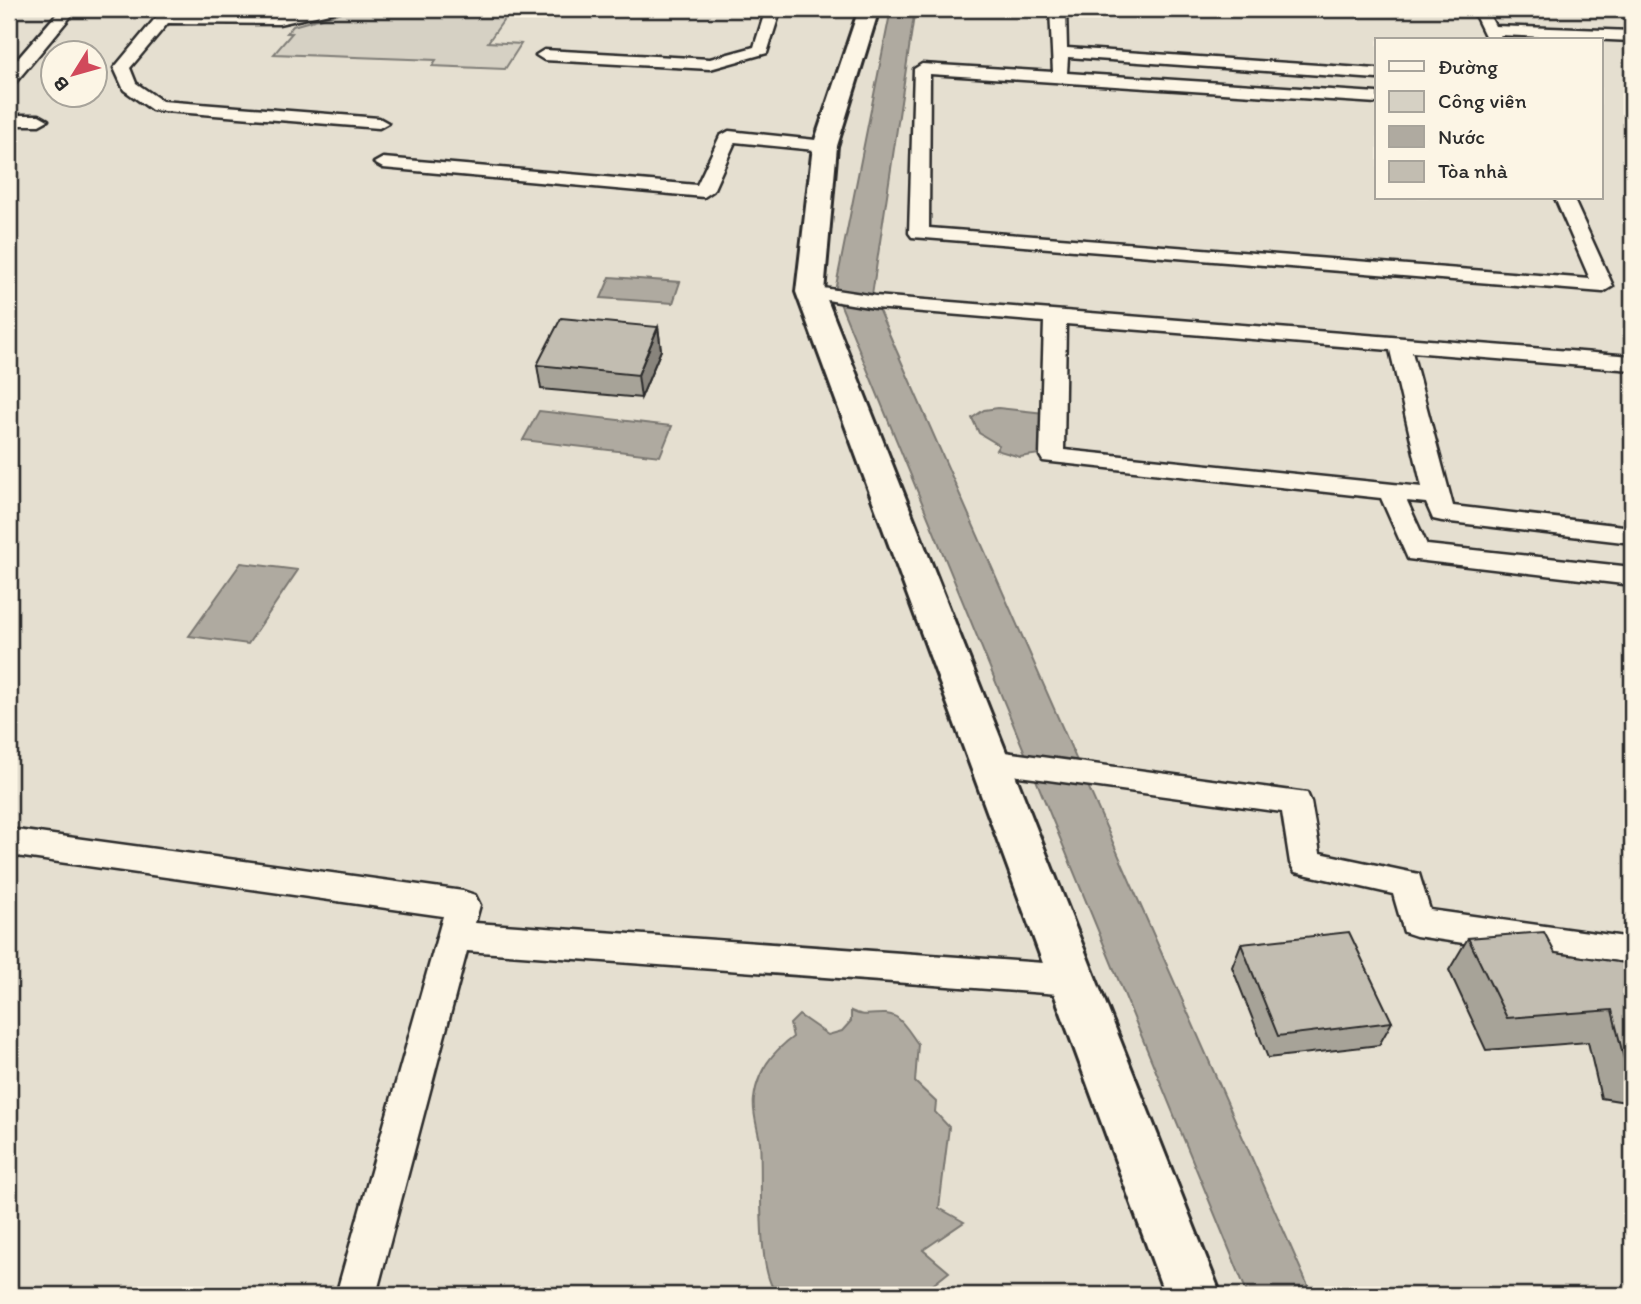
<svg xmlns="http://www.w3.org/2000/svg" width="1641" height="1304" font-family="Itim,sans-serif">
  <style>
    .built { fill: #e5dfd0; fill-rule: evenodd }
    .green { fill: #d6d1c4; stroke: #807e78; stroke-width: 2 }
    .water { fill: #afaaa0; stroke: #7a7771; stroke-width: 2 }
    .lines { fill: none; stroke-linecap: round; stroke-linejoin: round }
    .service-casing { stroke: #2b2b2b; stroke-width: 5 }
    .minor-casing { stroke: #2b2b2b; stroke-width: 6 }
    .service { fill: #fcf5e5; fill-rule: evenodd }
    .minor { fill: #fcf5e5; fill-rule: evenodd }
    .wall { fill: #a7a398; stroke: #2b2b2b; stroke-width: 2 }
    .shaded-wall { fill: #88847c; stroke: #2b2b2b; stroke-width: 2 }
    .building { fill: #c2bdb1; stroke: #2b2b2b; stroke-width: 2 }
  </style>
  <rect width="100%" height="100%" fill="#f4edde"/>
  <filter id="ink" filterUnits="userSpaceOnUse"><feTurbulence type="fractalNoise" baseFrequency=".0143" numOctaves="2"/><feDisplacementMap in="SourceGraphic" scale="14" xChannelSelector="R" yChannelSelector="G"/><feConvolveMatrix kernelMatrix="1 2 1 2 8 2 1 2 1" color-interpolation-filters="sRGB"/></filter>
  <g filter="url(#ink)">
    <path class="built" d="M9,9H1632V1295H9ZM1377,40H1601V198H1377ZM52,52H94V94H52Z"/>
    <path class="green" d="M353,9H560L556,15L508,14L488,42L521,44L505,69L432,66L436,60L274,54L292,33H287L293,26Z"/>
    <path class="water" d="M891,9H915L872,295L1312,1295H1248L835,291Z
      M610,277L680,282L673,303L601,298Z
      M998,408L1044,413L1040,454L1020,457L996,450L999,445L979,433L972,418L984,410Z
      M539,411L672,426L660,456L523,440Z
      M241,563L298,570L248,644L189,636Z
      M851,1011C868,1020 882,1009 896,1017C904,1022 912,1036 918,1044L915,1082L936,1102L935,1112L949,1127L939,1208L964,1222L923,1250L949,1272L920,1295H878L857,1290L849,1295H778C755,1273 763,1177 760,1142C758,1129 752,1112 754,1099C757,1072 772,1052 793,1037L790,1024L799,1015L828,1035L842,1031L851,1021Z"/>
    <g class="lines">
      <defs>
        <path id="service" d="M61,9H77L15,83L9,84V69Z
          M163,9H178L175,14H279L307,9H337L334,12L279,24L168,23L130,68L136,83L162,101L379,118L388,123L379,128L152,110L124,90L114,68Z
          M766,9H781L767,53L710,69L544,60L536,55L544,50L710,59L754,47Z
          M1050,9H1066L1067,48L1377,69V79L1068,57L1067,73L1377,93V103L930,74L929,228L1590,279L1555,198H1573L1613,286L1603,292L912,237L909,233L914,69L922,64L1053,72Z
          M1472,9H1486L1495,26L1632,31V41L1500,35L1503,40H1487Z
          M9,115H39L48,120L39,125H9Z
          M729,131L825,141L834,146L825,151L735,142L713,191L704,197L383,168L374,163L383,158L697,185L720,136Z
          M810,286L875,296L1632,356V370L1412,352L1453,506L1632,527V543L1442,521L1433,519L1426,503L1407,501L1427,545L1632,567V585L1408,559L1381,498L1043,461L1040,456L1044,322L875,308L803,296L800,292ZM1066,324L1390,350L1422,487L1064,450Z
          M990,750L1307,793L1311,802L1320,853L1419,874L1430,910L1632,938V968L1416,936L1404,932L1393,894L1295,872L1290,863L1282,812L990,772L979,769L975,761L979,753Z
          M9,829L463,891L475,895L480,905L475,923L1072,965L1084,969L1089,980L1084,991L1072,995L467,951L376,1295H336L443,916L9,855Z"/>
        <path id="minor" d="M859,9H879L837,146L824,292L1221,1295H1165L796,292L813,146Z"/>
      </defs>
      <use href="#service" class="service-casing"/>
      <use href="#minor" class="minor-casing"/>
      <use href="#service" class="service"/>
      <use href="#minor" class="minor"/>
    </g>
    <path class="wall" d="M658,327L661,350L641,398L541,389L537,365Z
      M1468,938L1555,953L1632,964V1103L1601,1098L1588,1042L1486,1050L1449,970Z
      M1241,944L1392,1022L1379,1045L1268,1058L1232,967Z"/>
    <path class="shaded-wall" d="M658,327L661,350L641,398L638,375Z"/>
    <path class="building" d="M561,318L658,327L638,375L537,365Z
      M1349,932L1392,1022L1278,1036L1241,944Z
      M1544,932L1555,953L1632,964V1068L1626,1067L1612,1010L1507,1018L1468,938Z"/>
  </g>
  <rect width="1641" height="1304" fill="none" stroke="#fcf5e5" stroke-width="35"/>
  <rect x="18" y="18" width="1606" height="1269" fill="none" stroke="#2b2b2b" stroke-width="2.5" filter="url(#ink)"/>
  <rect x="1375" y="38" width="228" height="161" fill="#fcf5e5" stroke="#a8a49b" stroke-width="2"/>
  <rect x="1389" y="61" width="35" height="10" fill="#fcf5e5" stroke="#a8a49b" stroke-width="2"/>
  <text x="1438" y="74" font-size="21" fill="#2b2b2b">Đường</text>
  <rect x="1389" y="91" width="35" height="21" fill="#d6d1c4" stroke="#a8a49b" stroke-width="2"/>
  <text x="1438" y="108" font-size="21" fill="#2b2b2b">Công viên</text>
  <rect x="1389" y="126" width="35" height="21" fill="#afaaa0" stroke="#a8a49b" stroke-width="2"/>
  <text x="1438" y="144" font-size="21" fill="#2b2b2b">Nước</text>
  <rect x="1389" y="161" width="35" height="21" fill="#c2bdb1" stroke="#a8a49b" stroke-width="2"/>
  <text x="1438" y="178" font-size="21" fill="#2b2b2b">Tòa nhà</text>
  <g transform="translate(74 74) rotate(233)"><circle r="33" fill="#fcf5e5" stroke="#a8a49b" stroke-width="2"/>
  <path d="M0-5L12 26L0 18L-12 26Z" fill="#d1495b"/>
  <text y="-10" font-size="19" font-weight="bold" text-anchor="middle" fill="#2b2b2b">B</text>
  </g>
</svg>
